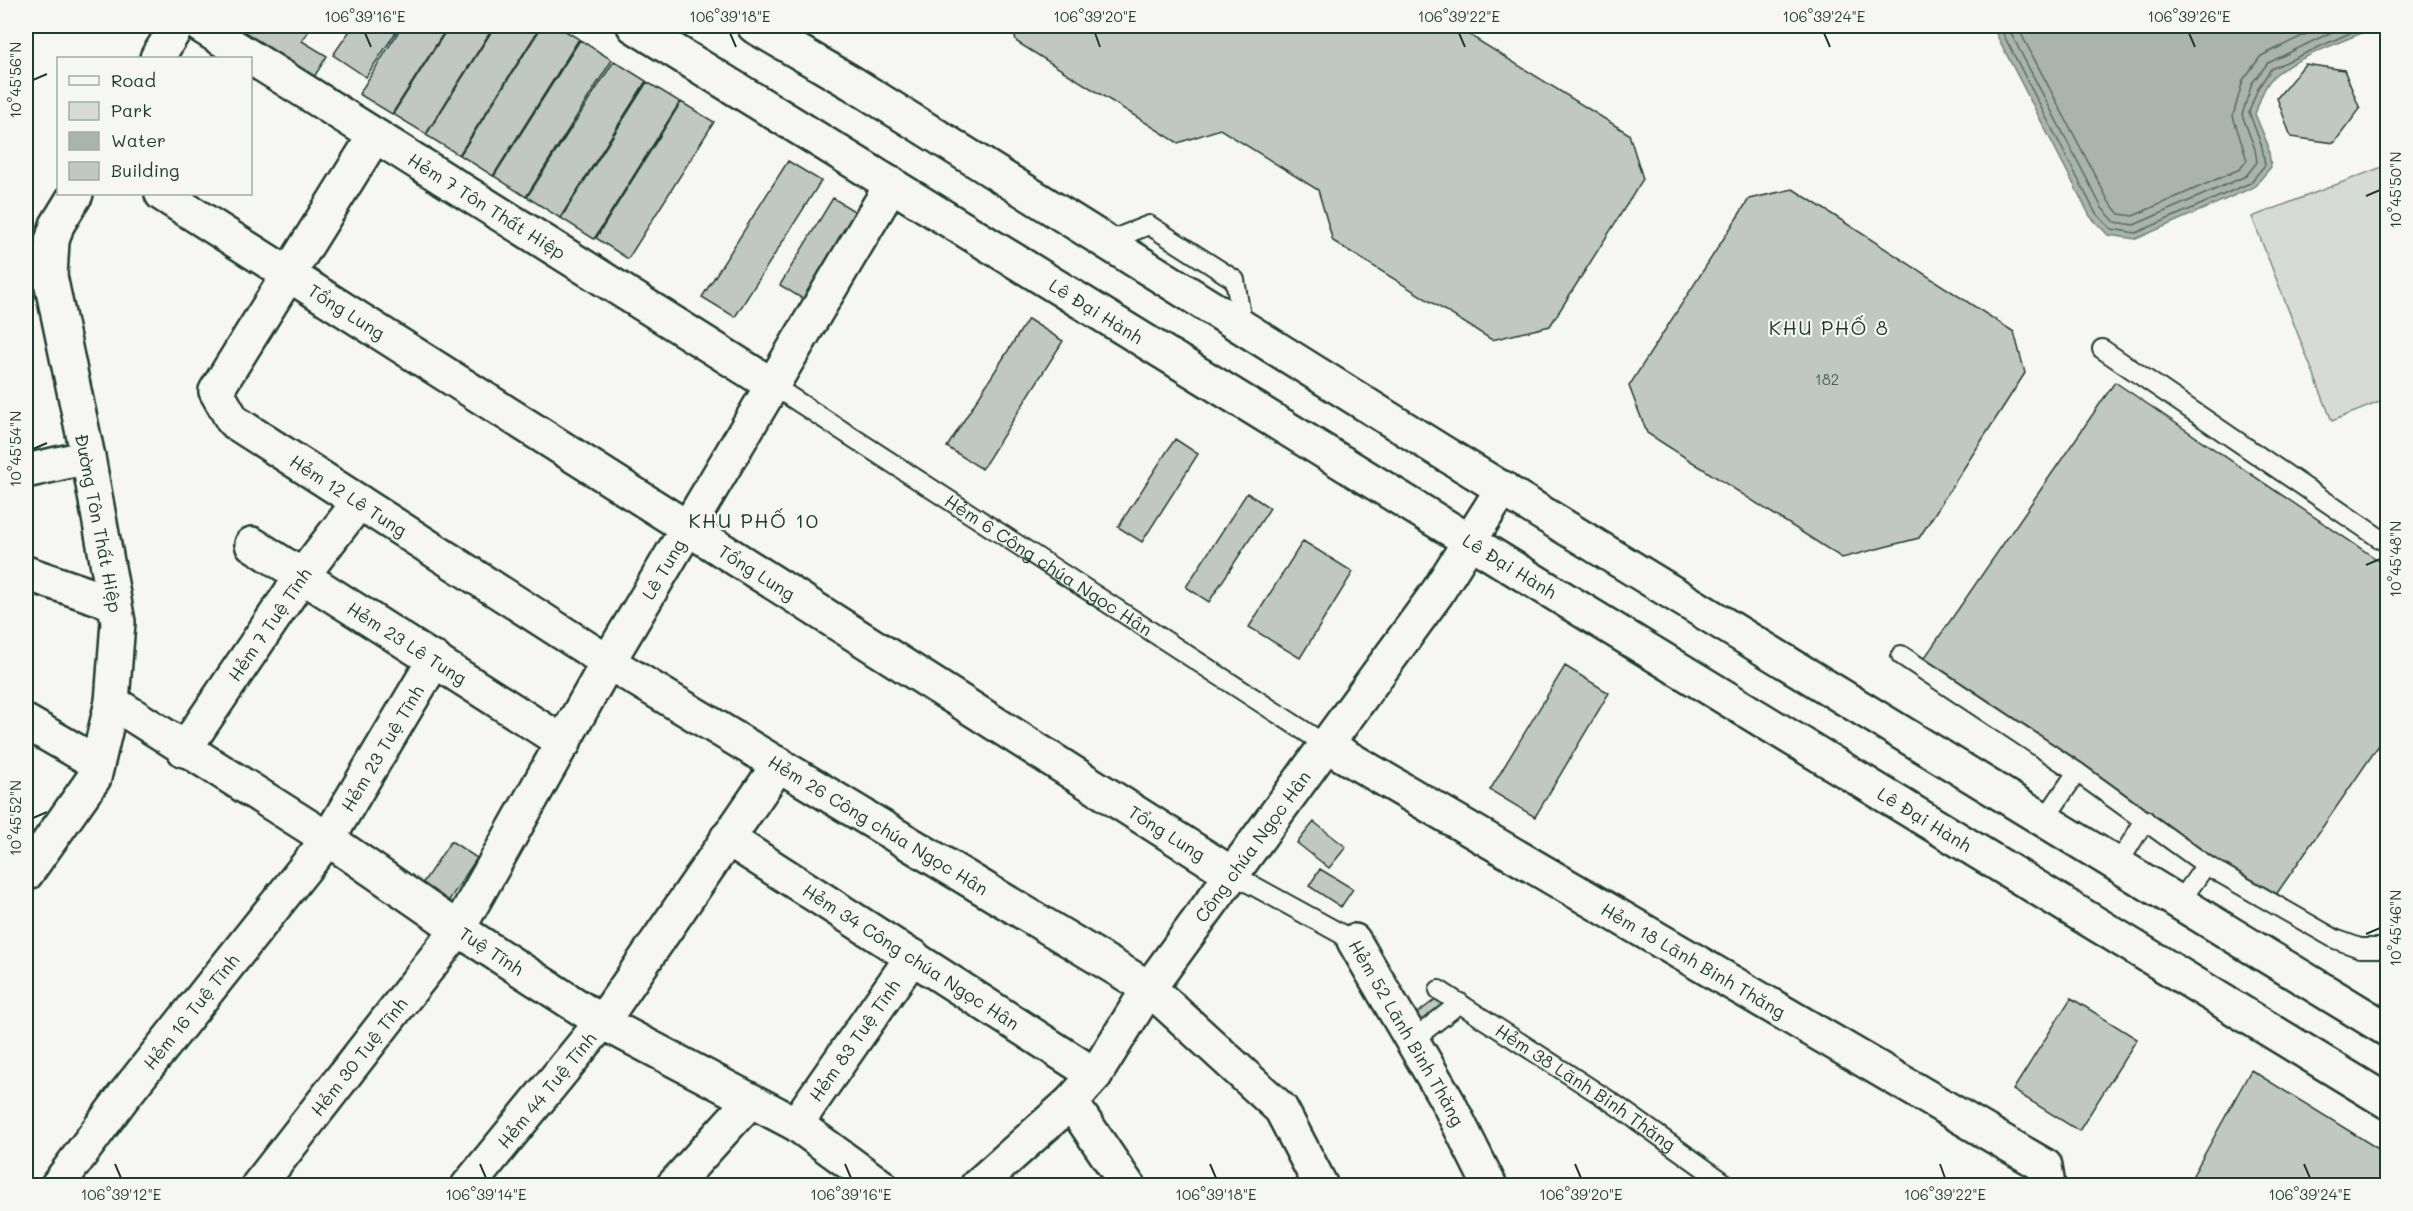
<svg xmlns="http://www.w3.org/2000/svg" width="2413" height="1211" font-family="Mali,sans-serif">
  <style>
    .green { fill: #d6dbd6; stroke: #7a8c85; stroke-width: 1.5 }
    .water { fill: #aab3ae; stroke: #72847d; stroke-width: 1.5 }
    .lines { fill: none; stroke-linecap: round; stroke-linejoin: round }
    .shore { stroke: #576c65; stroke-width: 1.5 }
    .building { fill: #c1c8c3; stroke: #1f3d34; stroke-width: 1.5 }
    .lane-casing { stroke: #1f3d34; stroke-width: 22 }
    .street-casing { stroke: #1f3d34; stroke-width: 38 }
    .secondary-casing { stroke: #1f3d34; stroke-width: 38 }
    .lane { stroke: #f6f6f2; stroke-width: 18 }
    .street { stroke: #f6f6f2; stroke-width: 33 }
    .secondary { stroke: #f6f6f2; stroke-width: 33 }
    .ticks { fill: none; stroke: #1f3d34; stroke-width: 2 }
    .labels { text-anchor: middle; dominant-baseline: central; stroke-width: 4.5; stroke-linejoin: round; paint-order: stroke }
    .number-label { font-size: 15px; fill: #486058 }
    .street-label { font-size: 18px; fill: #1f3d34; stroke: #f6f6f2 }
    .neighbourhood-label { font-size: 20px; letter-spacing: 1.5px; fill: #1f3d34; stroke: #f6f6f2 }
    .neatline { fill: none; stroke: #1f3d34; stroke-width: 2 }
    .ticks-label { font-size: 15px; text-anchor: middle; fill: #1f3d34 }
  </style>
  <rect width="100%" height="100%" fill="#f6f6f2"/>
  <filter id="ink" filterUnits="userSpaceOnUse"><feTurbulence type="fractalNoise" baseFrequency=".0167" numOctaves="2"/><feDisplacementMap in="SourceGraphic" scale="12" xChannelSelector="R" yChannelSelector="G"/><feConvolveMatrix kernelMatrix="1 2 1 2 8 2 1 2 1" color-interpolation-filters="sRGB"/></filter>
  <g filter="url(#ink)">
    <path class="green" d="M2387,165V399L2332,421L2252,217Z"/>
    <path class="water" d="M1992,26H2381C2361,33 2284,63 2273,77C2263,87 2260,101 2255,114L2268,145L2271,167L2254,187L2136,239L2108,235L2090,216Z"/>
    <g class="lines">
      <path class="shore" d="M1999,26L2095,212L2111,229L2136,233L2250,183L2265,165L2262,147L2249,112L2258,88L2271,69L2365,26
        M2007,26L2102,208L2115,222L2134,225L2246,176L2257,162L2255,149L2242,115L2252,83L2268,63L2344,26
        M2017,26L2109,202L2119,214L2133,216L2240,169L2247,160L2233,116L2243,80L2261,56L2323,26"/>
    </g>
    <path class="building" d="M241,26H312L302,41L327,56L314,77L238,29Z
      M353,26H400L366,77L333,55Z
      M402,26H448L392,114L359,94Z
      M449,26H494L426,134L393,114Z
      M495,26H541L459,155L426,135Z
      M542,26H557L579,39L493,176L460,155Z
      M1010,26H1455L1629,134L1643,179L1550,326L1492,340L1333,241L1318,190L1220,129L1178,143L1017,42Z
      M580,40L612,60L526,197L494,176Z
      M614,61L646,81L560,218L527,197Z
      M2305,64L2344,70L2360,109L2334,143L2291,137L2277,98Z
      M647,82L680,102L594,239L561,218Z
      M681,102L714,122L628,259L596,238Z
      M788,161L821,181L735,317L702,297Z
      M1793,189L2014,332L2025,373L1919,538L1842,558L1647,433L1629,386L1749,199Z
      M833,198L859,214L806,301L780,285Z
      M1028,319L1063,341L982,469L947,447Z
      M2115,382L2388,567V732L2271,902L1921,663Z
      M1175,439L1198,454L1142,542L1118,527Z
      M1247,493L1270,508L1209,602L1186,587Z
      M1303,541L1353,572L1300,658L1249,627Z
      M1565,666L1609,693L1535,817L1490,790Z
      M1314,822L1346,847L1329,868L1297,843Z
      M451,841L477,858L446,905L420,887Z
      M1320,869L1353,889L1341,907L1309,886Z
      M1437,998L1445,1009L1418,1030L1410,1019Z
      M2071,998L2137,1039L2079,1131L2013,1090Z
      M2251,1070L2388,1155V1186H2187Z"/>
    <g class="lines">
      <defs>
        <g id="lane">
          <path d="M787,44L799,26"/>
          <path d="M1106,242L1149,225L1235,280L1243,328"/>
          <path d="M2102,349L2388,544"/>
          <path id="s1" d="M772,385L1326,745"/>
          <path d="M1901,655L2077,772L2206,865L2335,939L2360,948H2388"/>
          <path d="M2045,819L2077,772"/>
          <path d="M2118,864L2145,820"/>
          <path d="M1232,874L1354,941"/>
          <path d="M2179,903L2206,865"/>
          <path id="s2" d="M1439,990L1613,1103L1729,1186"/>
          <path d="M1410,1042L1460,1003"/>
        </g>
        <g id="street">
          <path id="s3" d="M201,26L772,385"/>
          <path id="s4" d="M374,137L216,391L233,421L608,662L1149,988L1281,1109L1321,1186"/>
          <path id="s5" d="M162,194L1232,874"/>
          <path d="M26,265L50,276"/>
          <path d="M26,471L88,457"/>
          <path id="s6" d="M252,544L564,743"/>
          <path d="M26,573L113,603"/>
          <path id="s7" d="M112,702L328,839L458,929L602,1022L796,1124L881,1186"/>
          <path d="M26,722L97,763"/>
          <path id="s8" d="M1326,745L2045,1166L2048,1186"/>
          <path id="s9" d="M184,750L302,576L359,502"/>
          <path id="s10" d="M727,838L1095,1075"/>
          <path id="s11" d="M1354,941L1448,1102L1490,1186"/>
          <path d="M1071,1102L1128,1186"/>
          <path id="s12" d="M796,1124L913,956"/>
          <path id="s13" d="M57,1186L123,1097L328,839L435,659"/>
          <path id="s14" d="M258,1186L458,929L608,662L892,184"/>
          <path id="s15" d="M468,1186L602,1022L779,764"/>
          <path d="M673,1186L750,1101"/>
          <path id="s16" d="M977,1186L1071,1102L1095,1075L1149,988L1437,593L1503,488"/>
        </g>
        <g id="secondary">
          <path id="s17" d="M634,26L1518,571L2388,1102"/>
          <path d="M754,26L852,83L1442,452L2388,1030"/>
          <path d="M157,58L177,26"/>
          <path d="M26,874L94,778L112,702L118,622L88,457L50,276L52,241L57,225L76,194"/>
        </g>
      </defs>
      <use href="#lane" class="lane-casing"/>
      <use href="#street" class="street-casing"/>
      <use href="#secondary" class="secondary-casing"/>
      <use href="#lane" class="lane"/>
      <use href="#street" class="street"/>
      <use href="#secondary" class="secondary"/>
    </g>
  </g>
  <path class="ticks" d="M365,33L371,47M730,33L736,47M1095,33L1100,47M1459,33L1465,47M1824,33L1830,47M2189,33L2195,47M33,80L47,74M2366,196L2380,190M33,449L47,443M2366,565L2380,559M33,818L47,812M2366,934L2380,928M115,1164L121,1178M480,1164L486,1178M845,1164L851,1178M1210,1164L1216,1178M1575,1164L1581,1178M1940,1164L1945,1178M2304,1164L2310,1178"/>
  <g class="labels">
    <g class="number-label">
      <text x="1827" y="379">182</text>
    </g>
    <g class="street-label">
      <text stroke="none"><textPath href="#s3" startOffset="338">Hẻm 7 Tôn Thất Hiệp</textPath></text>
      <text stroke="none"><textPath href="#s17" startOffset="543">Lê Đại Hành</textPath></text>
      <text stroke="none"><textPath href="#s5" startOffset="219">Tổng Lung</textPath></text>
      <text stroke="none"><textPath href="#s4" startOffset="471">Hẻm 12 Lê Tung</textPath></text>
      <text transform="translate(99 523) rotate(79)">Đường Tôn Thất Hiệp</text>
      <text stroke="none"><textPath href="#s1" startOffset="330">Hẻm 6 Công chúa Ngọc Hân</textPath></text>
      <text stroke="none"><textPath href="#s17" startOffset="1029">Lê Đại Hành</textPath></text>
      <text stroke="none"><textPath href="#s14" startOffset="740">Lê Tung</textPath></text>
      <text stroke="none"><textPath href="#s5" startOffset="705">Tổng Lung</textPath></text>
      <text stroke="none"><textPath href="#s9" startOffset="152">Hẻm 7 Tuệ Tĩnh</textPath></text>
      <text stroke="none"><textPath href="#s6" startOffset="184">Hẻm 23 Lê Tung</textPath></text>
      <text stroke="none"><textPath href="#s13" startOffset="546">Hẻm 23 Tuệ Tĩnh</textPath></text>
      <text stroke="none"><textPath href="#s17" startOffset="1515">Lê Đại Hành</textPath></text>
      <text stroke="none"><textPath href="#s4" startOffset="1095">Hẻm 26 Công chúa Ngọc Hân</textPath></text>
      <text stroke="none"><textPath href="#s5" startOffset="1191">Tổng Lung</textPath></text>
      <text stroke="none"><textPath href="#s16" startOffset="440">Công chúa Ngọc Hân</textPath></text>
      <text stroke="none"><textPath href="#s7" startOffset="454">Tuệ Tĩnh</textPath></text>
      <text stroke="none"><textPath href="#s10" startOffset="219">Hẻm 34 Công chúa Ngọc Hân</textPath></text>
      <text stroke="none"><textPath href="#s8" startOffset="426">Hẻm 18 Lãnh Binh Thăng</textPath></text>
      <text stroke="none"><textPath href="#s13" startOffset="220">Hẻm 16 Tuệ Tĩnh</textPath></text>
      <text stroke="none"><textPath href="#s11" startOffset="106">Hẻm 52 Lãnh Binh Thăng</textPath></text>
      <text stroke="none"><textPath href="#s12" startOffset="102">Hẻm 83 Tuệ Tĩnh</textPath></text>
      <text stroke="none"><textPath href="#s14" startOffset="164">Hẻm 30 Tuệ Tĩnh</textPath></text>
      <text stroke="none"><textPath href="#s2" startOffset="176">Hẻm 38 Lãnh Binh Thăng</textPath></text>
      <text stroke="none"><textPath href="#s15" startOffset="124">Hẻm 44 Tuệ Tĩnh</textPath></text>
    </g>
    <g class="neighbourhood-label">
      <text x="1829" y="327">KHU PHỐ 8</text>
      <text x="754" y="520">KHU PHỐ 10</text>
    </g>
  </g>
  <rect width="2413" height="1211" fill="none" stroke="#f6f6f2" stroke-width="66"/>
  <rect x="57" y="57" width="195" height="138" fill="#f6f6f2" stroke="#a0aca6" stroke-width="1.5"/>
  <rect x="69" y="76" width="30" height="9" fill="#f6f6f2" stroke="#a0aca6" stroke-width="1.5"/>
  <text x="111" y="87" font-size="18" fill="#1f3d34">Road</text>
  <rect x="69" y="102" width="30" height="18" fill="#d6dbd6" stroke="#a0aca6" stroke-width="1.5"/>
  <text x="111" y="117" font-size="18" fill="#1f3d34">Park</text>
  <rect x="69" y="132" width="30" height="18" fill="#aab3ae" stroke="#a0aca6" stroke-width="1.5"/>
  <text x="111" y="147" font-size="18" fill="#1f3d34">Water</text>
  <rect x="69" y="162" width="30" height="18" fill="#c1c8c3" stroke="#a0aca6" stroke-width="1.5"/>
  <text x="111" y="177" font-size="18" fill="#1f3d34">Building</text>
  <rect x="33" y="33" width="2347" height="1145" class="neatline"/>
  <g class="ticks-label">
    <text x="365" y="22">106°39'16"E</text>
    <text x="730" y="22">106°39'18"E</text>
    <text x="1095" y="22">106°39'20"E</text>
    <text x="1459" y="22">106°39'22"E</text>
    <text x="1824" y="22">106°39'24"E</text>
    <text x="2189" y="22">106°39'26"E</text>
    <text transform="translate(16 80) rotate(-90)" y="5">10°45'56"N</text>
    <text transform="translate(2396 190) rotate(-90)" y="5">10°45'50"N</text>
    <text transform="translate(16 449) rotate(-90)" y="5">10°45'54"N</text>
    <text transform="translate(2396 559) rotate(-90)" y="5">10°45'48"N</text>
    <text transform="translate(16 818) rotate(-90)" y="5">10°45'52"N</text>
    <text transform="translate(2396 928) rotate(-90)" y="5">10°45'46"N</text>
    <text x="121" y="1200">106°39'12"E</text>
    <text x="486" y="1200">106°39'14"E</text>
    <text x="851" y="1200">106°39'16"E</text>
    <text x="1216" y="1200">106°39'18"E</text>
    <text x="1581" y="1200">106°39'20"E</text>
    <text x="1945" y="1200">106°39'22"E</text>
    <text x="2310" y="1200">106°39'24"E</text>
  </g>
</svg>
